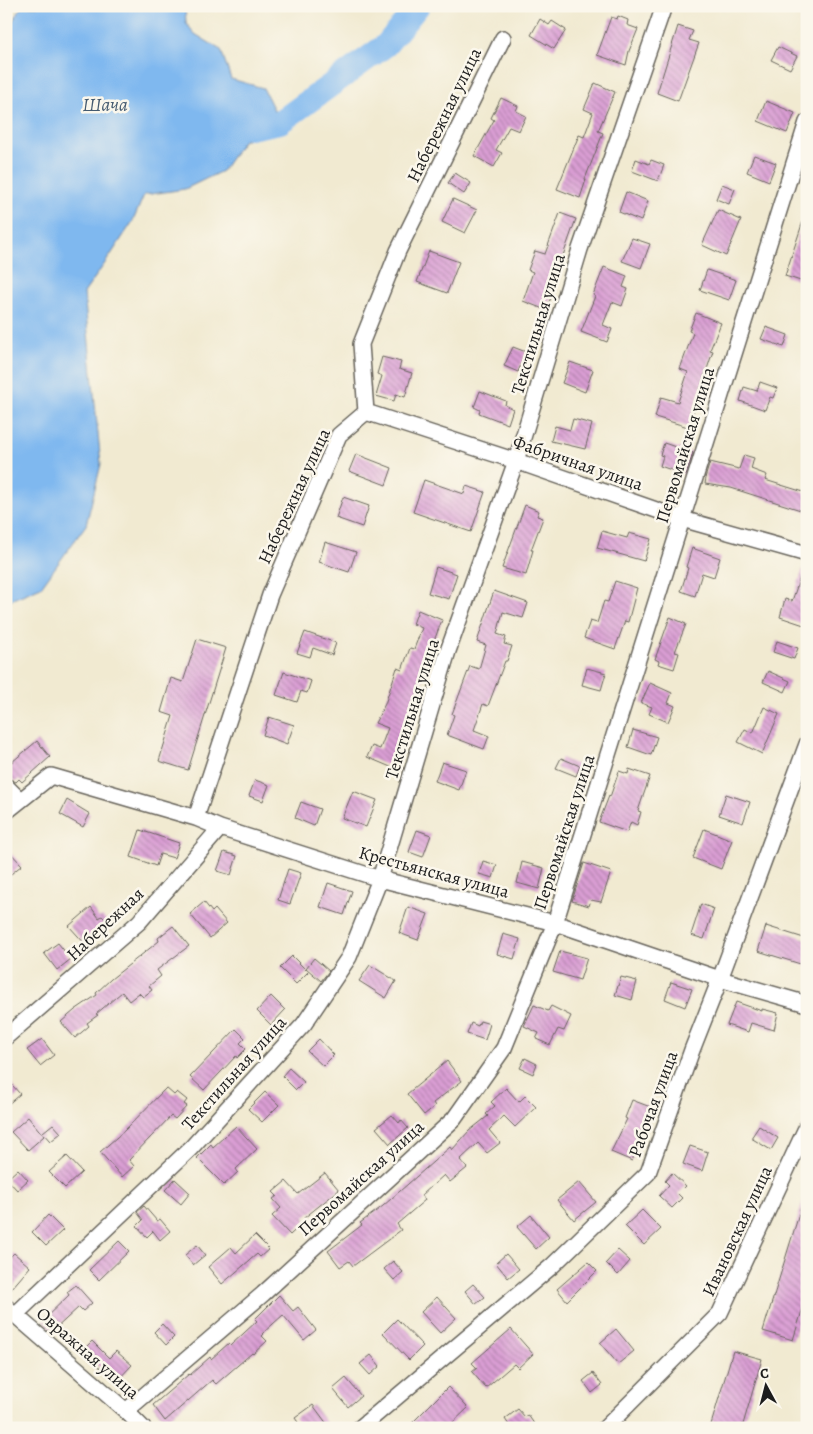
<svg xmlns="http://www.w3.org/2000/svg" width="813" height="1434" font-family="Alegreya,serif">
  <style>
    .water { fill: #7fb8ef; stroke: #4e6a86 }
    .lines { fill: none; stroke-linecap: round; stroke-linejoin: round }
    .river { stroke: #7fb8ef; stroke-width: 24 }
    .building { fill: url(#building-back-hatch) }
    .minor-casing { stroke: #67645b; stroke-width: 18 }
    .minor { stroke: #fff; stroke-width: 15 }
    .labels { text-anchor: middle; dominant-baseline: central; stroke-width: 5; stroke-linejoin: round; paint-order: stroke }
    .street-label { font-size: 18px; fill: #1c1c1c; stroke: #fbf7ec }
    .water-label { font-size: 19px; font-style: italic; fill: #445a70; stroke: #fbf7ec }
  </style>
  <defs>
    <pattern id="building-back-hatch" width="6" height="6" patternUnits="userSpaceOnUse" patternTransform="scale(1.25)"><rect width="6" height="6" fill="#da9ed4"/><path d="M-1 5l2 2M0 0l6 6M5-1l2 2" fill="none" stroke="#b080ab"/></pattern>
  </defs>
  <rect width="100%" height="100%" fill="#fbf7ec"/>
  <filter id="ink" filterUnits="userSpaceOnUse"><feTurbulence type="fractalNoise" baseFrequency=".02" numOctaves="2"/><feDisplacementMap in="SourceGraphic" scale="10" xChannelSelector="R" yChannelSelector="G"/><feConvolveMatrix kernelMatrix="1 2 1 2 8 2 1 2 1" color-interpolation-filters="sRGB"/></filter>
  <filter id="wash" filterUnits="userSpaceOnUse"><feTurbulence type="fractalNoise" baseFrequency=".0096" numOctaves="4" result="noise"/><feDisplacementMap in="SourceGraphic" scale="20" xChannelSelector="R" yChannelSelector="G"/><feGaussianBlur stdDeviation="1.12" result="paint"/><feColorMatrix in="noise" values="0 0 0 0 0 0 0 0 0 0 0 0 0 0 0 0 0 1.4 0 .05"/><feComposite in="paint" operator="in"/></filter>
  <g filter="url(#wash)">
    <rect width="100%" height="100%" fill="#f1ead1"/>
    <path class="water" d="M22,6H185L186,23L195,34L221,50L231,79L263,88L280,122L243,141L222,171L185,189L144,195L133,221L110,256L84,293L101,464L86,525L41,587L6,602V32Z"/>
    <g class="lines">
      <path class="river" d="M250,128L280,122L386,45L418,6"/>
    </g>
    <g id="blocks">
      <path class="building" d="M618,16L628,20L627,25L638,29L629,51L626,65L597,55L611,17L617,19Z
        M540,19L549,25L552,21L566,30L554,49L531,35Z
        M678,26L693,31L689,40L699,43L678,101L657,93Z
        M778,47L797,56L790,69L771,60Z
        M595,83L615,92L598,131L603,133L585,179L586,180L580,198L557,189L579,135L584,137L593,113L584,109Z
        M501,98L518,106L516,111L526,116L519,131L509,127L496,150L502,153L494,167L474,156L494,120L491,118Z
        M766,101L795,113L787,133L758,121Z
        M754,155L776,163L769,181L747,172Z
        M636,159L649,164L651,160L664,165L658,181L632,171Z
        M455,173L471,183L464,194L448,183Z
        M722,184L735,189L729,204L716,199Z
        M626,192L648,201L641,221L619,212Z
        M453,199L477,210L465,233L442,222Z
        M718,210L741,220L726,256L702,245Z
        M560,213L576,219L549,295H552L546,310L523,301L533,272L528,270L535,251L545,254Z
        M805,215H807V283L785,276Z
        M632,238L650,244L641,268L622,261Z
        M429,251L459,262L447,293L417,282Z
        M604,267L627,276L623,287L628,289L622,306L612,302L603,325L612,329L607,342L581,332L595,296L593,295Z
        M707,270L736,280L729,300L700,290Z
        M696,313L721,323L710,350L713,351L688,427L655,417L661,397L678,402L688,372L680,369L693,333L689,331Z
        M766,327L788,335L784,347L761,339Z
        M513,347L526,352L518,372L504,366Z
        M382,357L401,362L399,369L412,373L405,397L396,394L394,401L376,396L382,376L377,374Z
        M570,362L593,370L585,392L562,383Z
        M760,382L777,388L773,398L770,397L765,410L740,401L744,387L757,391Z
        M480,391L506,401L505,405L513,409L508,424L479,413L480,410L474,407Z
        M573,419L592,424L585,449L551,441L555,426L570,430Z
        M664,443L693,453L686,475L660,466L663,456L660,455Z
        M356,454L392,468L386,485L349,471Z
        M744,455L754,458L751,469L767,475L765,480L807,493V512L731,488L705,484L706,478H705L710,462L739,469Z
        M424,480L464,494L466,486L485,492L471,532L413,512Z
        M343,497L369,506L362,527L336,518Z
        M525,505L539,511L537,516L543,518L531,550H533L526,575L502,568Z
        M602,531L627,538L629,533L651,539L644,561L597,548Z
        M325,542L356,552L349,572L319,562Z
        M692,548L720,558L714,577L702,573L695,596L681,591L688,568L686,567Z
        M805,563H807V618L804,625L780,617L785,599L792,601Z
        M436,567L457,574L449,599L428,593Z
        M615,581L637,588L628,622L625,621L615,649L584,638L590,621L597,623L604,601L608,602Z
        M494,591L528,603L523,618L503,612L497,634L506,637L504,644L512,646L507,661H505L488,706L483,704L474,730L489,736L484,749L447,735L454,715L452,714L470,666L479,669L486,645L477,642Z
        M418,610L442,620L429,654L431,655L411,713L397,746L401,748L393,768L367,757L372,746L380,749L388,728L375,723L385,704L397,668L402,670L410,648L414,649L422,628L413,624Z
        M670,617L686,624L675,652L679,653L674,669L658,664L659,661L655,659Z
        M305,632L336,643L332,655L313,648L310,657L297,653Z
        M197,639L226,648L188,770L159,761L173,716L161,712L171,678L183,682Z
        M777,641L798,648L794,659L773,652Z
        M587,668L606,673L601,690L582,685Z
        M768,671L790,681L785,692L763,682Z
        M284,672L311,681L307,693L301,691L297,702L276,695Z
        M650,683L672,693L668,703L675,706L668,722L649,714L652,707L641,703Z
        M764,707L779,714L762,754L738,742L745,729L753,733Z
        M269,717L294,725L287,744L263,735Z
        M633,730L657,737L651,755L628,747Z
        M37,741L50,757L22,782L19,779L16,782L6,777V767Z
        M561,758L580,766L576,776L556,768Z
        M442,762L466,770L459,790L435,781Z
        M629,769L650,776L638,811L641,812L637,825L631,822L627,832L599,822L609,796L610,797L619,771L628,774Z
        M255,780L269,785L263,801L249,796Z
        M353,791L377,800L366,827L342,818Z
        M726,794L750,802L743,823L719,815Z
        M67,800L90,814L83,827L60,814Z
        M301,802L320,809L314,826L295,818Z
        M704,829L732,840L721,869L693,858Z
        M140,830L179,843L174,858L160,854L156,866L131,857Z
        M417,830L431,835L423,857L409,852Z
        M6,848L22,865L6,878Z
        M224,852L237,856L231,875L217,871Z
        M483,861L497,865L493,878L479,874Z
        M522,862L544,868L539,889L517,883Z
        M584,863L611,872L601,902L591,900L589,906L572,901Z
        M288,869L301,873L290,904L278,900Z
        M328,883L352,891L344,915L320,907Z
        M204,902L212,912L215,909L227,923L210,938L190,914Z
        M701,904L714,909L704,939L691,935Z
        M91,907L99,918L102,916L111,925L87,946L69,926Z
        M408,907L428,914L418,940L399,933Z
        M173,926L189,946L157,970L161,976L149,986L152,990L143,997L139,993L129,1001L122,992L96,1014L98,1015L87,1023L89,1026L75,1038L61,1022L75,1010L97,995L96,993L111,979L159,941L158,938Z
        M766,926L807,939V966L758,951Z
        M503,934L520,939L514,959L497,954Z
        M58,943L71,959L57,970L44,953Z
        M560,951L587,958L580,980L553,972Z
        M292,956L308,972L296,984L280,968Z
        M314,958L329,971L321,981L306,968Z
        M370,965L396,981L386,998L359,981Z
        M621,977L637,981L632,1000L615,995Z
        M671,982L692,989L685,1007L665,999Z
        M271,996L285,1010L271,1025L257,1011Z
        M736,1002L762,1011V1009L778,1013L774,1030L751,1023L748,1032L727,1025Z
        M534,1005L548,1011L551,1006L571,1016L564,1031L558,1029L550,1045L536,1039L539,1033L524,1026Z
        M480,1021L490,1024L485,1040L467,1034L471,1023L478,1026Z
        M236,1029L245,1038L240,1043L246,1049L237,1058L236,1056L204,1090L190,1077Z
        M42,1039L54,1055L40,1066L27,1050Z
        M319,1039L334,1055L323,1066L307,1051Z
        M525,1058L537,1064L533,1074L520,1068Z
        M447,1061L462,1081L433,1103L435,1106L424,1115L407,1094Z
        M289,1068L304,1082L296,1090L282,1076Z
        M6,1078L20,1094L6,1106Z
        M166,1088L174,1095L177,1092L187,1100L184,1104L187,1106L175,1119L171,1116L129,1160L134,1166L122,1177L100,1152L125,1130Z
        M506,1088L519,1102L525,1096L536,1107L515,1127L504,1116L489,1130L500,1143L487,1153L478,1143L460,1160L467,1168L450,1182L444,1175L422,1195L425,1200L397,1224L401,1230L353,1266L349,1261L340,1267L328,1251L362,1225L360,1223L383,1206L450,1147L452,1150L469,1131L488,1116L486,1114L495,1106L491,1102Z
        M265,1092L279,1105L262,1122L248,1109Z
        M632,1100L653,1108L632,1161L611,1152L627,1119L625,1118Z
        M392,1115L399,1123L401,1120L408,1128L390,1144L376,1128Z
        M28,1117L44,1136L28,1150L11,1132Z
        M53,1124L61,1133L51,1141L43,1132Z
        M236,1126L257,1149L236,1169L238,1172L224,1185L197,1158L211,1144L213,1147Z
        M759,1126L778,1138L771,1150L751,1138Z
        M690,1146L708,1152L702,1171L683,1164Z
        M67,1156L82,1172L65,1188L49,1172Z
        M18,1169L28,1180L17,1190L7,1179Z
        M325,1173L339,1190L304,1218L306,1220L290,1235L272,1216L281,1208L273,1199L277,1196L273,1192L286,1181L298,1194Z
        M672,1173L686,1186L678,1194L682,1198L672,1208L659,1196L669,1185L665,1181Z
        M175,1179L190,1193L181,1204L165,1190Z
        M579,1182L596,1202L574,1220L557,1200Z
        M804,1198H807V1295L793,1340L763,1331Z
        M144,1206L157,1221L160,1219L170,1231L160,1240L153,1231L147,1237L137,1226L143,1220L137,1212Z
        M642,1210L661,1229L644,1245L625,1226Z
        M48,1215L63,1230L46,1246L32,1232Z
        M531,1215L549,1237L536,1249L517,1227Z
        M255,1235L269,1249L260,1257L257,1254L222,1284L208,1267L231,1247L236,1253Z
        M119,1241L129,1251L99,1280L89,1270Z
        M197,1245L205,1255L193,1265L185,1255Z
        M618,1250L630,1261L618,1275L606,1263Z
        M14,1253L30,1267L6,1295V1261Z
        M506,1254L519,1269L508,1278L496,1263Z
        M393,1261L403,1272L394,1280L384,1269Z
        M588,1262L597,1271L567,1301L557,1289Z
        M473,1284L485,1297L476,1304L465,1291Z
        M76,1285L92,1303L83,1311L79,1307L53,1331L43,1320L69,1295L67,1292Z
        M279,1295L293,1311L298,1307L316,1330L304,1340L283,1315L263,1333L264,1334L262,1336L267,1341L253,1354L252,1353L216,1384L212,1380L165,1421L153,1405L189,1374L190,1375L210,1357L211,1359L229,1343L231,1345L257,1321L255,1319Z
        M437,1297L456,1318L440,1333L421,1312Z
        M397,1319L423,1346L409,1360L383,1333Z
        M162,1324L174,1337L166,1345L154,1332Z
        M511,1329L533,1354L518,1368L514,1364L486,1388L472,1372L477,1368L472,1363Z
        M616,1329L634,1351L618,1364L600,1343Z
        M92,1341L109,1358L116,1351L132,1365L116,1382L82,1351Z
        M733,1351L762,1359L742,1428H710Z
        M371,1355L380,1366L370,1375L360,1364Z
        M593,1373L602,1385L592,1393L583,1381Z
        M346,1378L361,1396L348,1407L333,1389Z
        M448,1387L468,1408L447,1428H407Z
        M313,1405L330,1428H302L295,1418Z
        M518,1409L525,1417L528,1415L537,1428H511L505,1419Z"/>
    </g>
  </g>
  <g filter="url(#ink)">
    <use href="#blocks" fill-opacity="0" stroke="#67645b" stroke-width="1"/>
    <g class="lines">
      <defs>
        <path id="minor" d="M366,412L516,461L682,519L807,554
          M6,786L20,800
          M6,812L51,776L196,818L220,828L380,879L555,923L720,979L807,1004
          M196,818L270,595L339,435L366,412L361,344L398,251L503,38
          M6,1037L139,922L220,828
          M6,1307L126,1411L143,1428
          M16,1314L191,1148L304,1024L349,957L380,879L448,651L516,461L580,249L664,6
          M126,1411L263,1294L454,1119L504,1048L555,923L807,122
          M360,1428L552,1266L648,1173L692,1050L720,979L807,744
          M605,1428L720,1313L807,1126"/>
      </defs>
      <use href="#minor" class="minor-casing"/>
      <use href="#minor" class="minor"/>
    </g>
  </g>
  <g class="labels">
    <g class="street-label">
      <text transform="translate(444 115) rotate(-64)">Набережная улица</text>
      <text transform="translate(538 324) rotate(-73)">Текстильная улица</text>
      <text transform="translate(685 445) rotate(-73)">Первомайская улица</text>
      <text transform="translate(578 463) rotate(19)">Фабричная улица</text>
      <text transform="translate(294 496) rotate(-65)">Набережная улица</text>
      <text transform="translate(412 709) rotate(-73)">Текстильная улица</text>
      <text transform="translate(564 832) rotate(-72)">Первомайская улица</text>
      <text transform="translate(434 872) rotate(15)">Крестьянская улица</text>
      <text transform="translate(105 924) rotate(-43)">Набережная</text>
      <text transform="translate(234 1073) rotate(-48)">Текстильная улица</text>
      <text transform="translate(653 1104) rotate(-70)">Рабочая улица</text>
      <text transform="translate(361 1178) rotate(-42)">Первомайская улица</text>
      <text transform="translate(737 1231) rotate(-65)">Ивановская улица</text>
      <text transform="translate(88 1353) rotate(41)">Овражная улица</text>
    </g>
    <g class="water-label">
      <text x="105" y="105">Шача</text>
    </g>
  </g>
  <rect width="813" height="1434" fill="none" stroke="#fbf7ec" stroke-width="25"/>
  <g transform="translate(766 1386) rotate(353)" stroke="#fbf7ec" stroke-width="4" paint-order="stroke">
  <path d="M0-4L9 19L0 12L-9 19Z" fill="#1c1c1c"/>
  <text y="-8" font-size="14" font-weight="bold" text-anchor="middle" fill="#1c1c1c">С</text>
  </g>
</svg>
